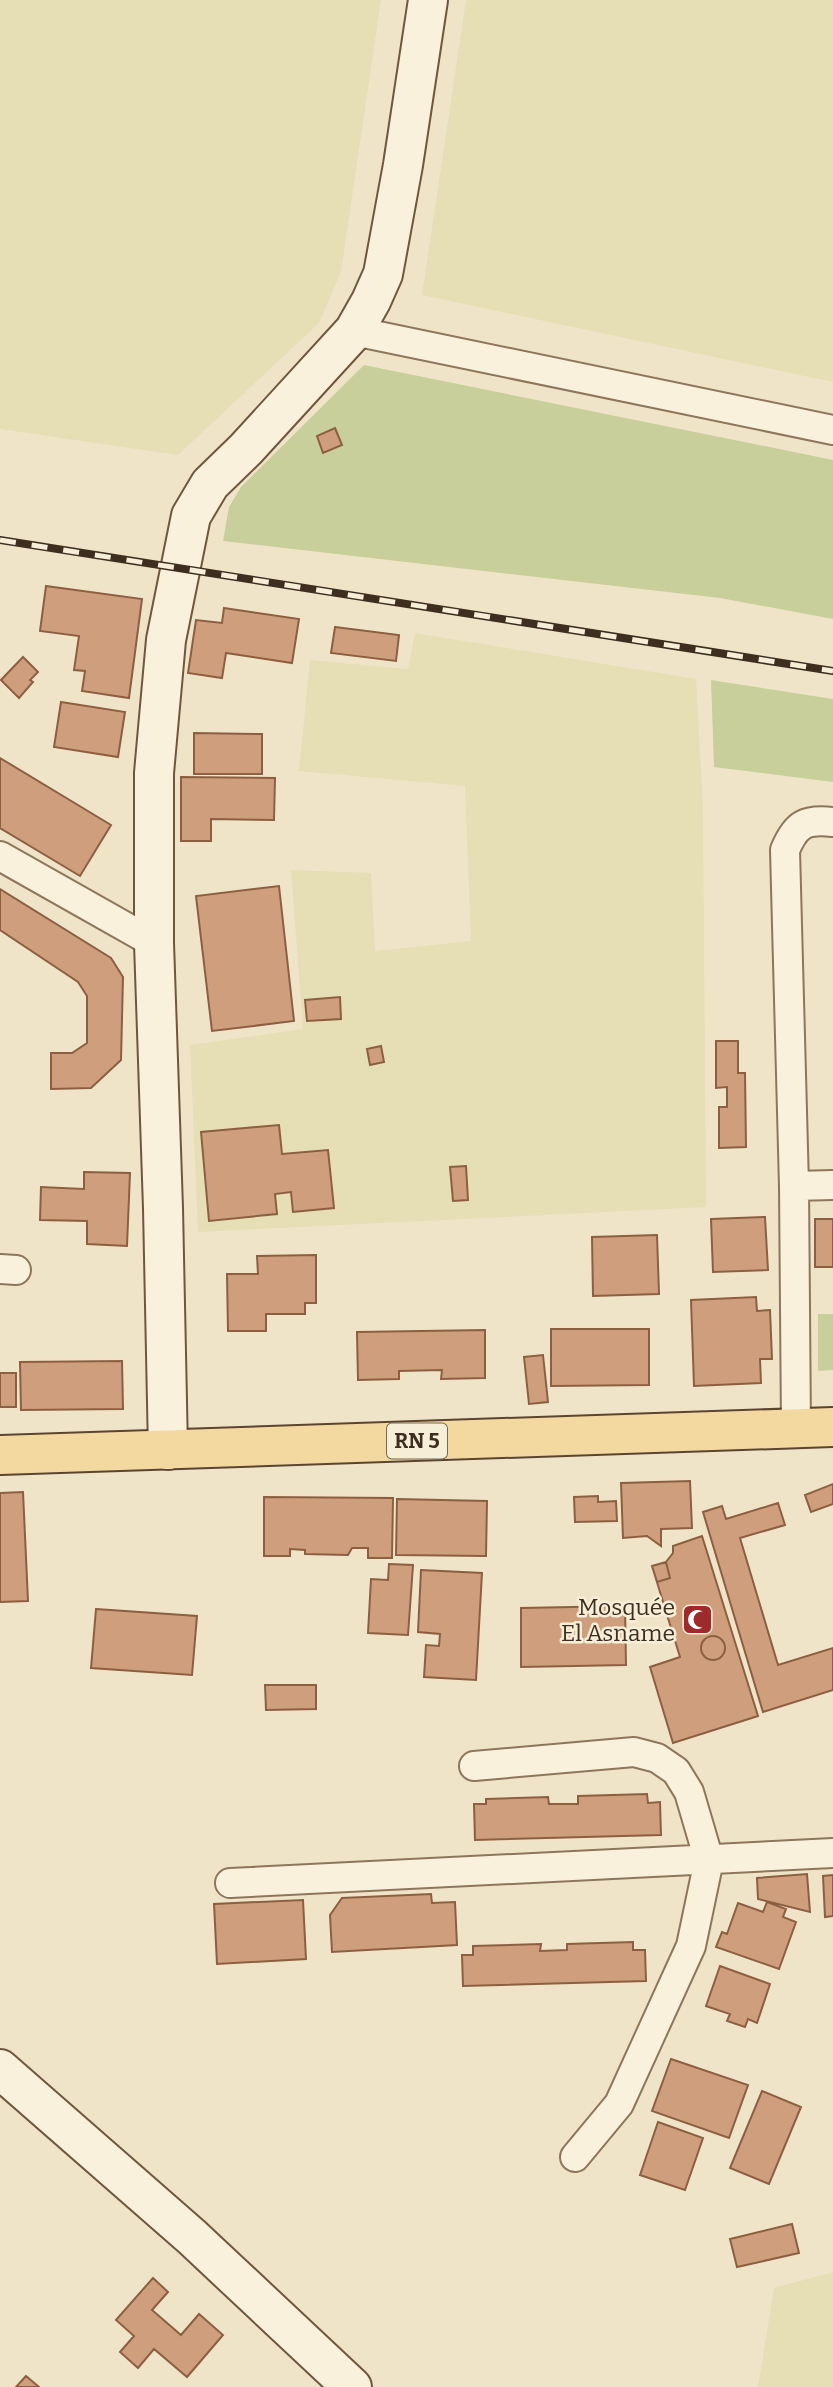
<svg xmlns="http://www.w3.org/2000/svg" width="833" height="2387" font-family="Bitter,serif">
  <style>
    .farmland { fill: #e6deb5 }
    .green { fill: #c9cf9b }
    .building { fill: #cf9f7d; stroke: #8d5f41; stroke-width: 2 }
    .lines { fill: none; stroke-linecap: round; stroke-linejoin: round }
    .street-casing { stroke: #8d765c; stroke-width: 32 }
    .secondary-casing { stroke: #6f573f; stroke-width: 42 }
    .primary-casing { stroke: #5b4430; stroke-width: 42 }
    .street { stroke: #faf1dc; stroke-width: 28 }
    .secondary { stroke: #faf1dc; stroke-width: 38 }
    .primary { stroke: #f3d9a0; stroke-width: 38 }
    .rail-casing { stroke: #3d2e20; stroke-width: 8 }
    .rail { stroke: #f7eed8; stroke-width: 5; stroke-dasharray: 16; stroke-linecap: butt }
    .labels { text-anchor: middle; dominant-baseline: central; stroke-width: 5; stroke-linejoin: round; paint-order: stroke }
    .shield { fill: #f7eed8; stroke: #756857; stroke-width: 2 }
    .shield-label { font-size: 21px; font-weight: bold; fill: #3d2e20 }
    .poi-label { font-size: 23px; fill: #3d2e20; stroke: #f7eed8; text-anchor: end }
  </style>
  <rect width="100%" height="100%" fill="#f0e4c8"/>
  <path class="farmland" d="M0,0H381L341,272L319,323L178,455L0,429Z
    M466,0H833V382L422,295Z
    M415,633L696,679L703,807L706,1207L198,1232L190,1045L303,1029L291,870L371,873L375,951L471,941L465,786L299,771L310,660L408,669Z
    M833,2272V2387H758L774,2288Z"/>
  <path class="green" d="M364,365L833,460V619L720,598L223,541L229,507L241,487Z
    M711,680L833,699V782L714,767Z
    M818,1314H833V1370L818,1371Z"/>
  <path class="building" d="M335,428L342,445L323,453L317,436Z
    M46,586L142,599L129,698L82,691L85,671L74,670L79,636L40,631Z
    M224,608L299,619L292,663L226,653L222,678L188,673L196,620L222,623Z
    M335,627L399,635L396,661L331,653Z
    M23,657L38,672L30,680L33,682L19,698L1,680Z
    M61,702L125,712L118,757L54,747Z
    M194,733L262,734V774H194Z
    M0,758L111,825L80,876L0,828Z
    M181,777L275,778L274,820L211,819V841H181Z
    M279,886L294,1021L212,1031L196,896Z
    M0,889L111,958L123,977L121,1060L91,1088L51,1089V1053H72L87,1043V996L78,982L0,930Z
    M340,997L341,1019L307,1021L305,1000Z
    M716,1041H738V1073H745L746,1147L719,1148V1107H727V1087L716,1088Z
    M381,1046L384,1062L370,1065L367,1049Z
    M279,1125L282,1154L328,1150L334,1208L293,1212L291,1192L275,1194L277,1214L209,1221L201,1132Z
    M466,1166L468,1200L453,1201L450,1167Z
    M84,1172L130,1173L127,1246L87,1244V1221L40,1220L41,1187L84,1189Z
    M765,1217L768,1270L713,1272L711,1219Z
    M815,1219H833V1267H815Z
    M657,1235L659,1294L593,1296L592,1237Z
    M316,1255V1303H305V1314H266V1331H228L227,1274H258L257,1256Z
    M756,1297L757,1311L770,1310L772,1359H760L761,1383L694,1386L691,1300Z
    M551,1329H649V1385L551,1386Z
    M485,1330V1378L441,1379L442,1370L399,1371V1379L358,1380L357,1332Z
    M543,1355L548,1402L529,1404L524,1357Z
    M122,1361L123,1409L21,1410L20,1362Z
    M0,1373H16V1407H0Z
    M690,1481L692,1528L661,1529V1546L647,1536L623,1538L621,1483Z
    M833,1484V1504L811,1512L805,1495Z
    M23,1492L28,1601L0,1602V1493Z
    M598,1496V1502L616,1501L617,1521L575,1522L574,1497Z
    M264,1497L393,1498L392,1558H368V1548H352L348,1555L305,1554V1550L290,1549V1556H264Z
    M397,1499L487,1501L486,1556L396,1555Z
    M778,1503L785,1525L740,1538L778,1665L833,1648V1690L763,1712L703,1512L722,1506L726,1519Z
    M702,1536L758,1716L673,1743L650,1667L680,1657L652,1566L666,1562L673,1553V1546Z
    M666,1562L670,1578L657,1582L652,1566Z
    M389,1564L413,1565L408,1635L368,1633L371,1579L388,1580Z
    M421,1570L482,1573L476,1680L424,1677L426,1645L439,1646L440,1634L418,1632Z
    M625,1606L626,1665L521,1667V1608Z
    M96,1609L197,1616L192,1675L91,1668Z
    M701 1648a12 12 0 1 1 24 0a12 12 0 1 1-24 0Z
    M265,1685H316V1709L266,1710Z
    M647,1794L648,1803L660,1802L661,1835L475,1840L474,1804H486V1799L548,1797L549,1804H578V1796Z
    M807,1874L810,1912L758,1899L757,1878Z
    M833,1875V1916L825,1917L823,1876Z
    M431,1894L432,1903L455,1902L457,1945L332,1952L330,1915L342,1898Z
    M303,1900L306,1959L217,1964L214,1904Z
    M767,1902L786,1909L783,1917L796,1922L779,1969L716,1947L722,1932L727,1934L738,1903L763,1912Z
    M633,1942V1950H645L646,1981L463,1986L462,1955H473V1946L541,1944L540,1951L567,1950V1944Z
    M720,1966L770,1984L757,2023L748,2019L745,2027L727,2021L730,2014L706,2006Z
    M671,2059L748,2085L729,2138L652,2111Z
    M762,2091L801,2107L769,2184L730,2168Z
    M658,2122L703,2138L685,2190L640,2175Z
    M792,2224L799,2253L737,2267L730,2239Z
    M153,2278L168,2292L152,2310L181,2335L199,2314L223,2335L187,2377L154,2349L138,2368L120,2352L134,2336L116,2320Z
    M26,2376L39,2387H16Z"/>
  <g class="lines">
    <defs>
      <path id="street" d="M354,331L833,430
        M0,856L154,943
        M794,1186L833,1185
        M0,1269L16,1270
        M796,1429L794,1186L785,850C796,824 805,819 833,822
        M474,1766L634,1752L657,1758L676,1771L689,1792L709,1860L691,1946L619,2104L575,2157
        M230,1883L833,1853"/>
      <path id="secondary" d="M168,1450L163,1208L154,943V773L166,640L191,516L210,484L246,449L354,331L371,301L383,274L403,165L428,0
        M0,2069L192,2237L352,2387"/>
      <path id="primary" d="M0,1455L833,1427"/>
    </defs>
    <use href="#street" class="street-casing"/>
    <use href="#secondary" class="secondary-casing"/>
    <use href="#primary" class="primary-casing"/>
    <use href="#street" class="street"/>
    <use href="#secondary" class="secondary"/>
    <use href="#primary" class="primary"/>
    <defs>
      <path id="rail" d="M0,540L833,671"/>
    </defs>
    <use href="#rail" class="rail-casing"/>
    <use href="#rail" class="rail"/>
  </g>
  <defs>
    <symbol id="mosque-square" viewBox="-11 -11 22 22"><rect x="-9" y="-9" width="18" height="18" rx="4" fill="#9e2a2b" stroke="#f7eed8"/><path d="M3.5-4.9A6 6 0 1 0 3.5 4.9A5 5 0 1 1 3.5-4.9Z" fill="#fff"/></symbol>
  </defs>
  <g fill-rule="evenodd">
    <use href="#mosque-square" x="680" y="1602" width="35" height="35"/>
  </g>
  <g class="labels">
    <rect class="shield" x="387" y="1423.5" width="60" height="35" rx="5"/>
    <g class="shield-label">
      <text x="417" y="1441">RN 5</text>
    </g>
    <g class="poi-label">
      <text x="675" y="1607">Mosquée<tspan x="675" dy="26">El Asname</tspan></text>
    </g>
  </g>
</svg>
